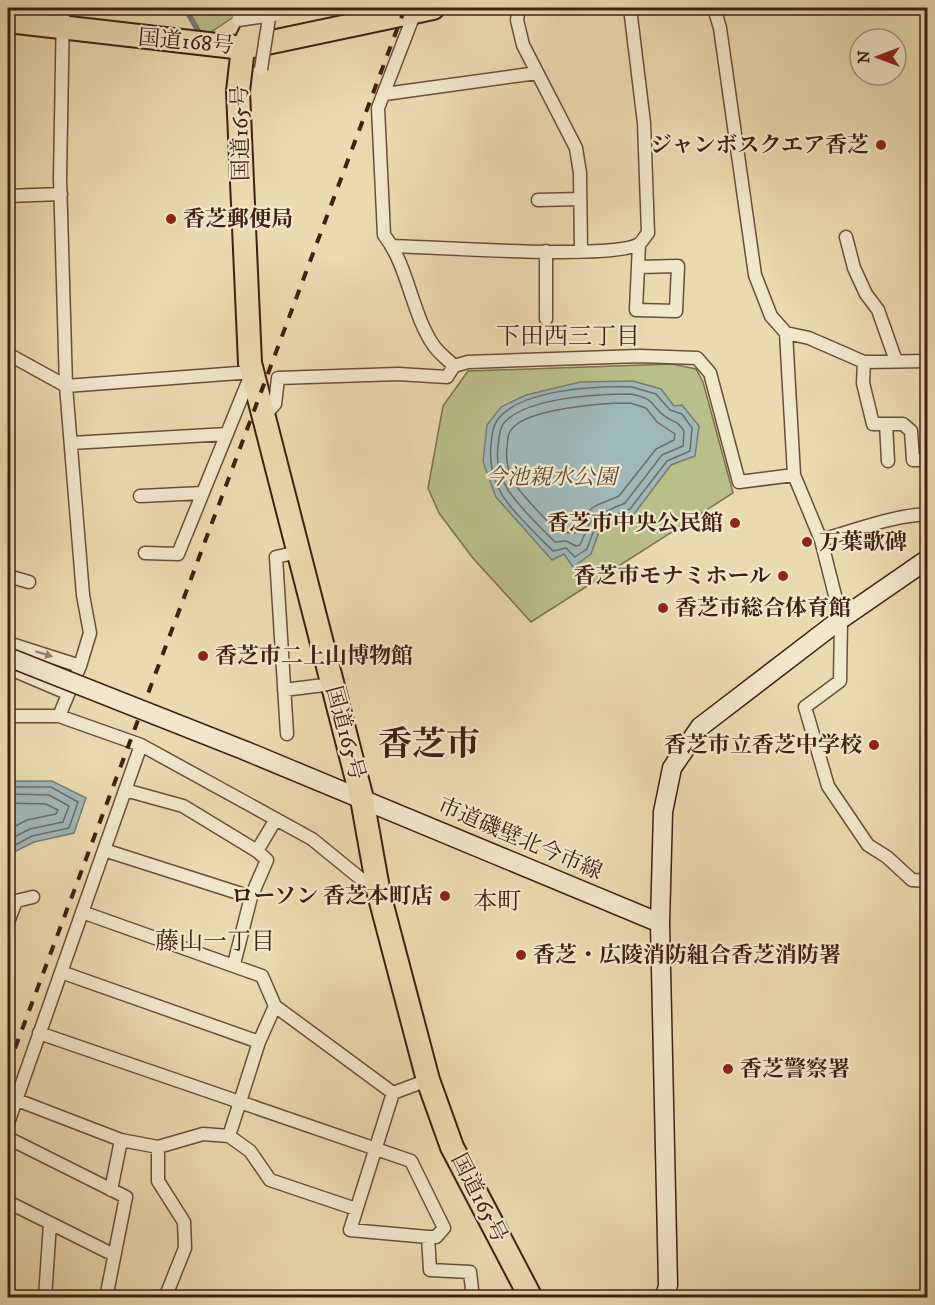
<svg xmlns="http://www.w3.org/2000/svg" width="935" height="1305" font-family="'IM FELL DW Pica','Noto Serif JP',serif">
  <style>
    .green { fill: #b9bf89; stroke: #7c704e; stroke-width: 1.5 }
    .water { fill: #9eb7b7; stroke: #787b75; stroke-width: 1.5 }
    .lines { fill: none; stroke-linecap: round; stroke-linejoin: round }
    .shore { stroke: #6e6c65; stroke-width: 1.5 }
    .stream { stroke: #787b75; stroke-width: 4 }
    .street-casing { stroke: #6a4e3a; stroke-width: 15 }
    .secondary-casing { stroke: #3f2013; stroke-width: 21 }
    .highway-casing { stroke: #3f2013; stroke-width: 26 }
    .street { stroke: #f1e7cb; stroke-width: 12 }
    .secondary { stroke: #f1e7cb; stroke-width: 18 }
    .highway { stroke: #eadaaf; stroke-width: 22 }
    .rail { stroke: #3f2013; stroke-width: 4; stroke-dasharray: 10 10; stroke-linecap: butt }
    .street-bridge-casing { stroke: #6a4e3a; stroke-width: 15; stroke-linecap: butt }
    .secondary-bridge-casing { stroke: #3f2013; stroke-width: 21; stroke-linecap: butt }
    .street-bridge { stroke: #f1e7cb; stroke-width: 12 }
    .secondary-bridge { stroke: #f1e7cb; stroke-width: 18 }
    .oneway { fill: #98846f }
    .poi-dot { fill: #8f2418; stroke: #f1e7cb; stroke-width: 2 }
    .labels { text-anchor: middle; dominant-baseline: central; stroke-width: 4.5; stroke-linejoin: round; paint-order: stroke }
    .street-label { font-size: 22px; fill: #3f2013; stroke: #f1e7cb }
    .poi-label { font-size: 22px; font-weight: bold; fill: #3f2013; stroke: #f1e7cb; text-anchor: start }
    .park-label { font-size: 22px; font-style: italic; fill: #5e4830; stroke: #f1e7cb }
    .neighbourhood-label { font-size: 24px; fill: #3f2013; stroke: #f1e7cb }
    .town-label { font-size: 34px; font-weight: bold; fill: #3f2013; stroke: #f1e7cb }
  </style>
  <rect width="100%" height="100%" fill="#eadaaf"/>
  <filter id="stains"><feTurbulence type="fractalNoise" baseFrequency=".00333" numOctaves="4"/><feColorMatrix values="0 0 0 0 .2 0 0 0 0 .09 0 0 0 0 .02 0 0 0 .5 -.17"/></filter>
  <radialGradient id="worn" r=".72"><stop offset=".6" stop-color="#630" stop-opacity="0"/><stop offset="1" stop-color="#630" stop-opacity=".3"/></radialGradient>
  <path class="green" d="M187,8H242L238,14L208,34L201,32Z
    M672,364L696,369L703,382L733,493L531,622L472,557L439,513L428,488L443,406L468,371Z"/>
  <path class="water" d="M633,381L661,389L674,406L682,405L699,426L695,456L671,465L634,514L606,526L599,532L591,554L573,567L564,554L552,560L496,497L483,462L487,425L501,407L526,395L580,382Z
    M8,781H52L86,798L74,833L34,842L8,855Z"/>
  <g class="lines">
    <path class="shore" d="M632,387L656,394L670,410L682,414L692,428L690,451L667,461L630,509L603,521L595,527L587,549L575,557L566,548L553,551C538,536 511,511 501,493C493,478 489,462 491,445C492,436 492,427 498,419C522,389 596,386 632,387Z
      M631,394C659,400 649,406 666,417C675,423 677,420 684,431L683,446L662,455L625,503L600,514L590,522L580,545L576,546L566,541L555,542C540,527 520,508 508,490C500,477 496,461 498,446C499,439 499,430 503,424C525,397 599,394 631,394Z
      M630,403L646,408L657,422L675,434L674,440L656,449L619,496L595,506L584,515L575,533L557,532C544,517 529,503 517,487C509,476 505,460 507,447C508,442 507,434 511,430C526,408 605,403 630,403Z
      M8,787H51L78,802L69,828L32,836L8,849
      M8,794L49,795L69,806L63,822L30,829L8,840
      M8,803L46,804L58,810L56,814L27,820L8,830"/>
    <path class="stream" d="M184,8L198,32"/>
    <defs>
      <path id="street" d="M519,8L517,20L523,45L576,148L580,173L581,251
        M714,8L720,28L755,275L771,316L786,333L794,475L821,540L841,619L840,681L805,707L828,786L868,845L887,857L912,880L928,881
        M385,94L537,73
        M8,196L61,194
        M538,200L580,199
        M846,237L854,268L866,294L878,310L896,361
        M392,246C432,247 614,260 639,244C642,242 645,236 648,233L644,123L630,8
        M546,251V319
        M638,267L678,266L676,311L636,310L639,244
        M786,333L809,338L864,362L928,361
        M8,354L66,386L252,372L178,554L145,553
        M864,362L863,383L873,424H903L911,431L913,460H928
        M454,366L468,362L640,356L697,358L710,373L739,482L794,475
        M264,416L275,404L278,378L398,374L447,377L454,366C447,359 439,353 434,346C411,313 409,267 384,235L378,108L415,12
        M886,424L888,461
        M71,443L227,434
        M140,496L203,493
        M821,540C857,530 890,516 928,514
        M8,576L29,582
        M8,643L80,666
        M8,668L67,693
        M284,690L332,684
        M8,716H59L80,666L90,633L83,595L66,386L60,178L63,8
        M59,716L141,745
        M287,734L276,557L298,552
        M125,790L183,806L257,851L267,860L251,897
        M104,850L251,897L234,964
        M257,851L276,819
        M82,912L262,976L275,1006L259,1042L229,1136
        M8,922L16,901L33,897
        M61,972L259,1042
        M275,1006L393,1093
        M39,1033L411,1161L444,1228L436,1237H428L350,1230L393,1093L428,1080
        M17,1100L121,1140L158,1147L203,1134L229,1136L250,1151L270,1180L356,1209
        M8,1123L141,745L312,839L377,892
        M8,1138L126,1197L106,1298
        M158,1147V1181L184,1222L185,1248L165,1298
        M111,1190L121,1140
        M8,1202L114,1255
        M428,1237L430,1270L470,1272L473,1298
        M45,1298L50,1223"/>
      <path id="secondary" d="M246,751L660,923
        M665,1298L668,1285L660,923L663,812L672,768L700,727L841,619L928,559"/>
      <path id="highway" d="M262,8L243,48L238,91L250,363L362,799L379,894L428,1080L452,1147L531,1298
        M8,21L243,48L433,8"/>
    </defs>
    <use href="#street" class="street-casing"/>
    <use href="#secondary" class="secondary-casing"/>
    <use href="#highway" class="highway-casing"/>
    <use href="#street" class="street"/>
    <use href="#secondary" class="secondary"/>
    <use href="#highway" class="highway"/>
    <path class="rail" d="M8,1067L405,8"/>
    <defs>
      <path id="street-bridge" d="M238,20L274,15
        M261,69L269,18"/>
      <path id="secondary-bridge" d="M8,657L246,751"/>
    </defs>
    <use href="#street-bridge" class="street-bridge-casing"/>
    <use href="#secondary-bridge" class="secondary-bridge-casing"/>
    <use href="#street-bridge" class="street-bridge"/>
    <use href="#secondary-bridge" class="secondary-bridge"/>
  </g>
  <defs><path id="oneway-solid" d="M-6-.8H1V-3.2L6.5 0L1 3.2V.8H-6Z" transform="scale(1.5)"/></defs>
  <use class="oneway" href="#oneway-solid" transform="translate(44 654) rotate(17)"/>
  <g class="poi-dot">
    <circle cx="881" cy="145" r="6"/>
    <circle cx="171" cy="219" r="6"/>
    <circle cx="735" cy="523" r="6"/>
    <circle cx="807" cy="542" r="6"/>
    <circle cx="783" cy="576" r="6"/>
    <circle cx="663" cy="608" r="6"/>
    <circle cx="203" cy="656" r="6"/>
    <circle cx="874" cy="745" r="6"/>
    <circle cx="445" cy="896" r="6"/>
    <circle cx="521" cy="955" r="6"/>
    <circle cx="728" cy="1069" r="6"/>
  </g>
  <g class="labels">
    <g class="street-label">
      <text transform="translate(186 42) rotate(5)">国道168号</text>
      <text transform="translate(241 133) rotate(-91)">国道165号</text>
      <text transform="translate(345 733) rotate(75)">国道165号</text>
      <text transform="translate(520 839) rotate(23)">市道磯壁北今市線</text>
      <text transform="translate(479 1198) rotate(63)">国道165号</text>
    </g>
    <g class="poi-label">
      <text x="869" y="145" text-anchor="end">ジャンボスクエア香芝</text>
      <text x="183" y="219">香芝郵便局</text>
      <text x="723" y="523" text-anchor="end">香芝市中央公民館</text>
      <text x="819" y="542">万葉歌碑</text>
      <text x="771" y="576" text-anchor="end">香芝市モナミホール</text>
      <text x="675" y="608">香芝市総合体育館</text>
      <text x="215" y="656">香芝市二上山博物館</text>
      <text x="862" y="745" text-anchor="end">香芝市立香芝中学校</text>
      <text x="433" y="896" text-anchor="end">ローソン 香芝本町店</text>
      <text x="533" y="955">香芝・広陵消防組合香芝消防署</text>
      <text x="740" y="1069">香芝警察署</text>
    </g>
    <g class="park-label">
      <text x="551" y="477">今池親水公園</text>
    </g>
    <g class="neighbourhood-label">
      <text x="568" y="337">下田西三丁目</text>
      <text x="497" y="902">本町</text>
      <text x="215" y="942">藤山一丁目</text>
    </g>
    <g class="town-label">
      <text x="429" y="745">香芝市</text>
    </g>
  </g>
  <rect width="935" height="1305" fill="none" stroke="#eadaaf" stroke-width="30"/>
  <rect x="9" y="9" width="917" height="1287" fill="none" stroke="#3f2013" stroke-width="3"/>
  <rect x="15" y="15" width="905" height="1275" fill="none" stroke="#3f2013" stroke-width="1.5"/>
  <g transform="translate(878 57) rotate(270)"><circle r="28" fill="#f1e7cb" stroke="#aa9781" stroke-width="1.5"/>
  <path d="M0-4.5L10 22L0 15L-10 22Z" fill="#8f2418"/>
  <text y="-9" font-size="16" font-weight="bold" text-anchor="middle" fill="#3f2013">N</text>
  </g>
  <rect width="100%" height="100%" filter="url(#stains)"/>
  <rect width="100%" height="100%" fill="url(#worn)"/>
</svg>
